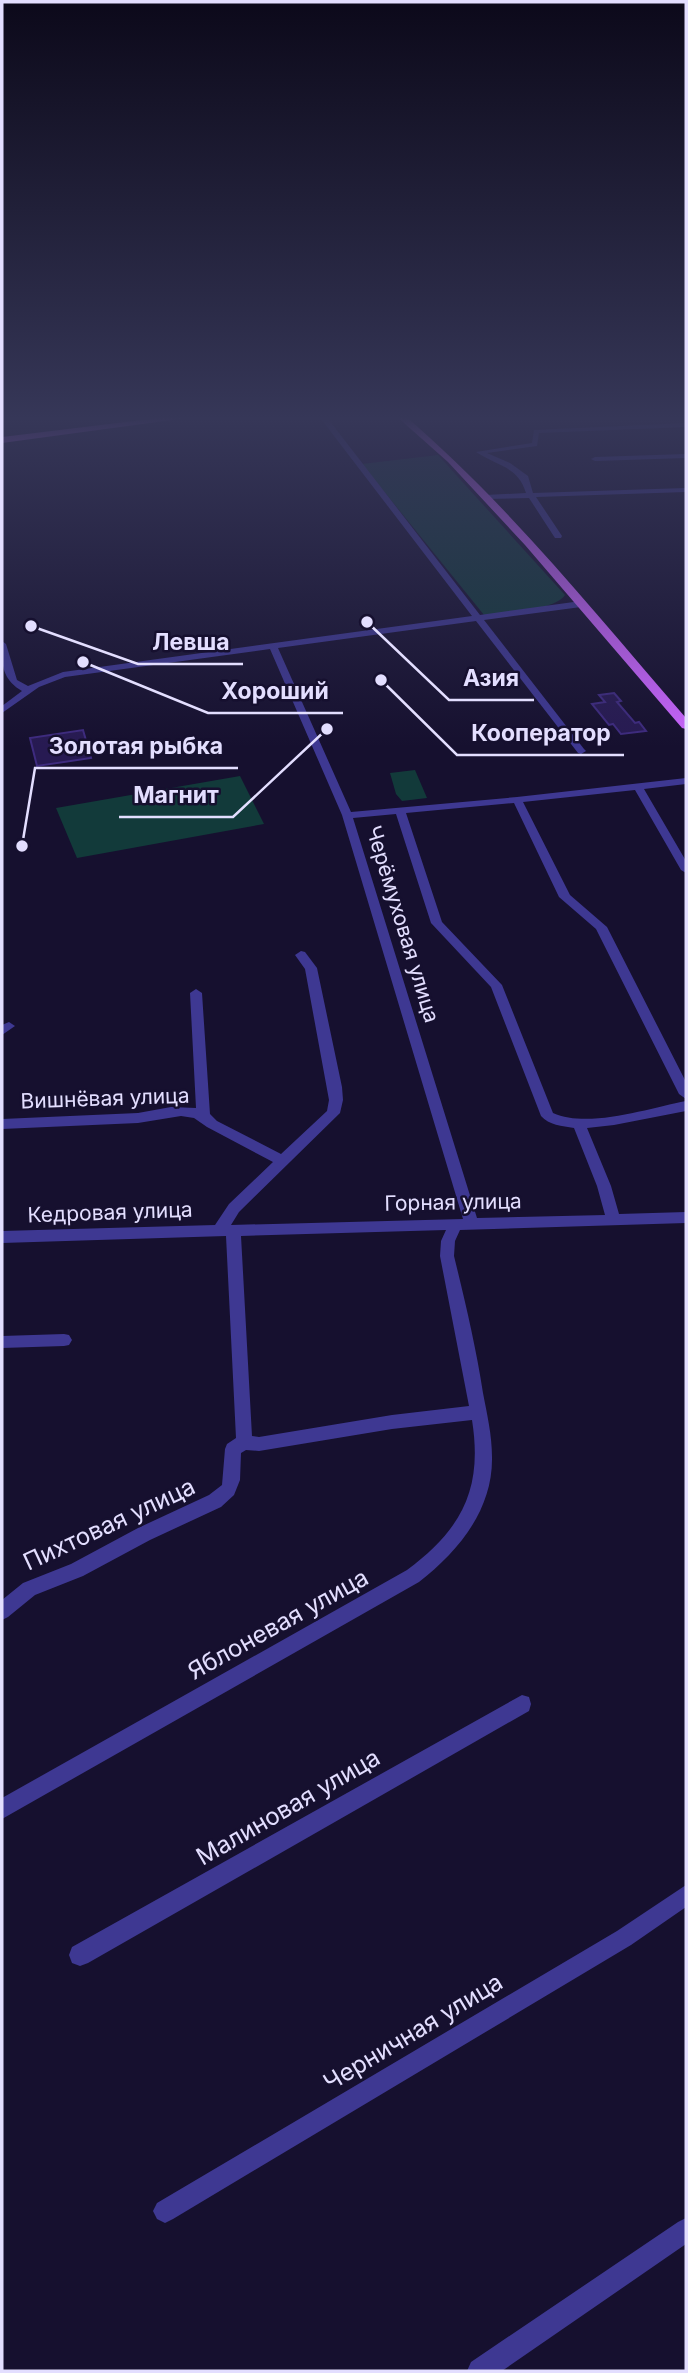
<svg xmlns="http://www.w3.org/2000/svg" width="688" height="2373" font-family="Inter,sans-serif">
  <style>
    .green { fill: #123a3a }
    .building { fill: #271a52; stroke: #3e2b7f; stroke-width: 2 }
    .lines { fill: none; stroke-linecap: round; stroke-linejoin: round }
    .minor { fill: #3e3892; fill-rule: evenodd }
    .major { fill: #ca65ff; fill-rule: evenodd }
    .labels { text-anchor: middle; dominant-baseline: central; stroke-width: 5; stroke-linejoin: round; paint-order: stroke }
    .street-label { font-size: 21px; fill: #e3deff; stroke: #16102f }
    .near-street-label { font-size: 24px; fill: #e3deff; stroke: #16102f }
    .leader { fill: none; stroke: #e3deff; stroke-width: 2.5 }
    .callout-dot { fill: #e3deff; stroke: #16102f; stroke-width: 2.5 }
    .callout-label { font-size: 23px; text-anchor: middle; font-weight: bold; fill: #e3deff; stroke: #16102f; stroke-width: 5; stroke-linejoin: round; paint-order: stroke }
  </style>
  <rect width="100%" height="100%" fill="#16102f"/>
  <path class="green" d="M438,455L565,595C555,611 503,612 484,615L362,464Z
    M415,770L427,798L402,801L396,794L390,773Z
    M240,776L264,824L77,858L56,808Z"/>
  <path class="building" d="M614,693L621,701L617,702L635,723L639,722L646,731L621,734L613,724L609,725L592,704L605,702L599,695Z
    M83,730L91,758L37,766L30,738Z"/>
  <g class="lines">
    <path class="minor" d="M318,415H325L480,615L581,601L585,604L581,607L484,620L584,749L586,751L581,754L578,753L476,621L278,648L351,812L517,797L686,778V784L644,789L686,861V873L681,870L635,790L523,802L570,895L607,927L686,1082V1099L679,1094L596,929L559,897L514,803L406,813L442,922L502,985L553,1113C589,1129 649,1108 686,1101V1111L614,1125L587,1128L611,1186L619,1214L686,1212V1223L460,1230L455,1241L454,1256C465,1301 476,1347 483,1393C487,1414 492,1435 492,1457C493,1509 459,1551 419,1582L2,1819V1798L407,1570C462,1529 483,1489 472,1420L392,1429L259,1451L246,1450L241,1453L240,1480L234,1495L221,1507L150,1540L83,1576L35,1595L8,1617L2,1620V1600L23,1583L71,1564L138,1528L209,1495L222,1485L225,1449L227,1444L236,1438L226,1236L2,1243V1231L215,1225L229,1204L273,1162L207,1127L194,1118L181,1116L138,1123L2,1129V1119L138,1113L171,1107L196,1108L190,993L196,989L202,993L210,1114L217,1121L281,1154L327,1111L329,1100L305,969L295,955L301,951L305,952L317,968L342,1087L343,1100L340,1113L239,1212L231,1225L463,1219L342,815L270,649L65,677L39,687L2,713V706L22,691C2,679 1,664 2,641L6,644L17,680L28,686L63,672L472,616ZM396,814L431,923L491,987L541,1116C549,1125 562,1126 574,1128L597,1186L605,1215L477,1218L353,818ZM446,1230L441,1241L440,1256L469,1406L392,1415L259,1437L252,1436L241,1236Z
      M686,423V427L539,433L537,446L487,453L510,463L528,476L533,493L686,488V492L536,497L562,536L561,538H555L529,498L485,499L481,497L485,495L526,493C518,466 497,466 476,452L532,443L534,430Z
      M686,454V458L595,461L591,459L595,457Z
      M9,1022L15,1026L2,1035V1025Z
      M64,1334L69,1335L72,1340L69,1345L64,1346L2,1348V1336Z
      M522,1695L529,1697L531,1704L529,1711L88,1963L80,1966L72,1963L69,1955L72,1947Z
      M686,1885V1907L631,1945L173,2219L165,2223L157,2219L153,2211L157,2203L617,1931Z
      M686,2218V2244L502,2371H467L471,2362L678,2222Z"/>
    <path class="major" d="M183,415H209L2,443V437Z
      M395,415H404C509,505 596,614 686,718V729L682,728L525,545L448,462Z"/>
  </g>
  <linearGradient id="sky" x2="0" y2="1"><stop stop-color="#0c091a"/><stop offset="0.56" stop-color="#363758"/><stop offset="1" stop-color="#363758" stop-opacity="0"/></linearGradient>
  <rect width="688" height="747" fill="url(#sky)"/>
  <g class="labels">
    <g class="street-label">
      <text transform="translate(403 924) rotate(73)">Черёмуховая улица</text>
      <text transform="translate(105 1098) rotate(-2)">Вишнёвая улица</text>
      <text transform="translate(453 1202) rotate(-1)">Горная улица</text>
      <text transform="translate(110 1212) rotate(-2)">Кедровая улица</text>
    </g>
    <g class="near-street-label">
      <text transform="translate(109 1524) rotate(-25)">Пихтовая улица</text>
      <text transform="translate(278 1624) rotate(-29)">Яблоневая улица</text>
      <text transform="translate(288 1807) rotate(-30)">Малиновая улица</text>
      <text transform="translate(413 2032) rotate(-31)">Черничная улица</text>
    </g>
  </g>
  <path class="leader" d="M31 626L138 664H243M367 622L449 700H534M83 662L208 713H343M381 680L457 755H624M22 846L35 768H238M327 729L233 817H119"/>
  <g class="callout-dot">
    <circle cx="31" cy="626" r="7"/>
    <circle cx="367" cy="622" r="7"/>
    <circle cx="83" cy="662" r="7"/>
    <circle cx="381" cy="680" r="7"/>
    <circle cx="22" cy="846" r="7"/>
    <circle cx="327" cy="729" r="7"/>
  </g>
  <g class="callout-label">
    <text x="191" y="650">Левша</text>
    <text x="491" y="686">Азия</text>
    <text x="275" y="699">Хороший</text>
    <text x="541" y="741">Кооператор</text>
    <text x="136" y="754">Золотая рыбка</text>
    <text x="176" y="803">Магнит</text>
  </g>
  <rect width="688" height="2373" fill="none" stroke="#e3deff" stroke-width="7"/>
</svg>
